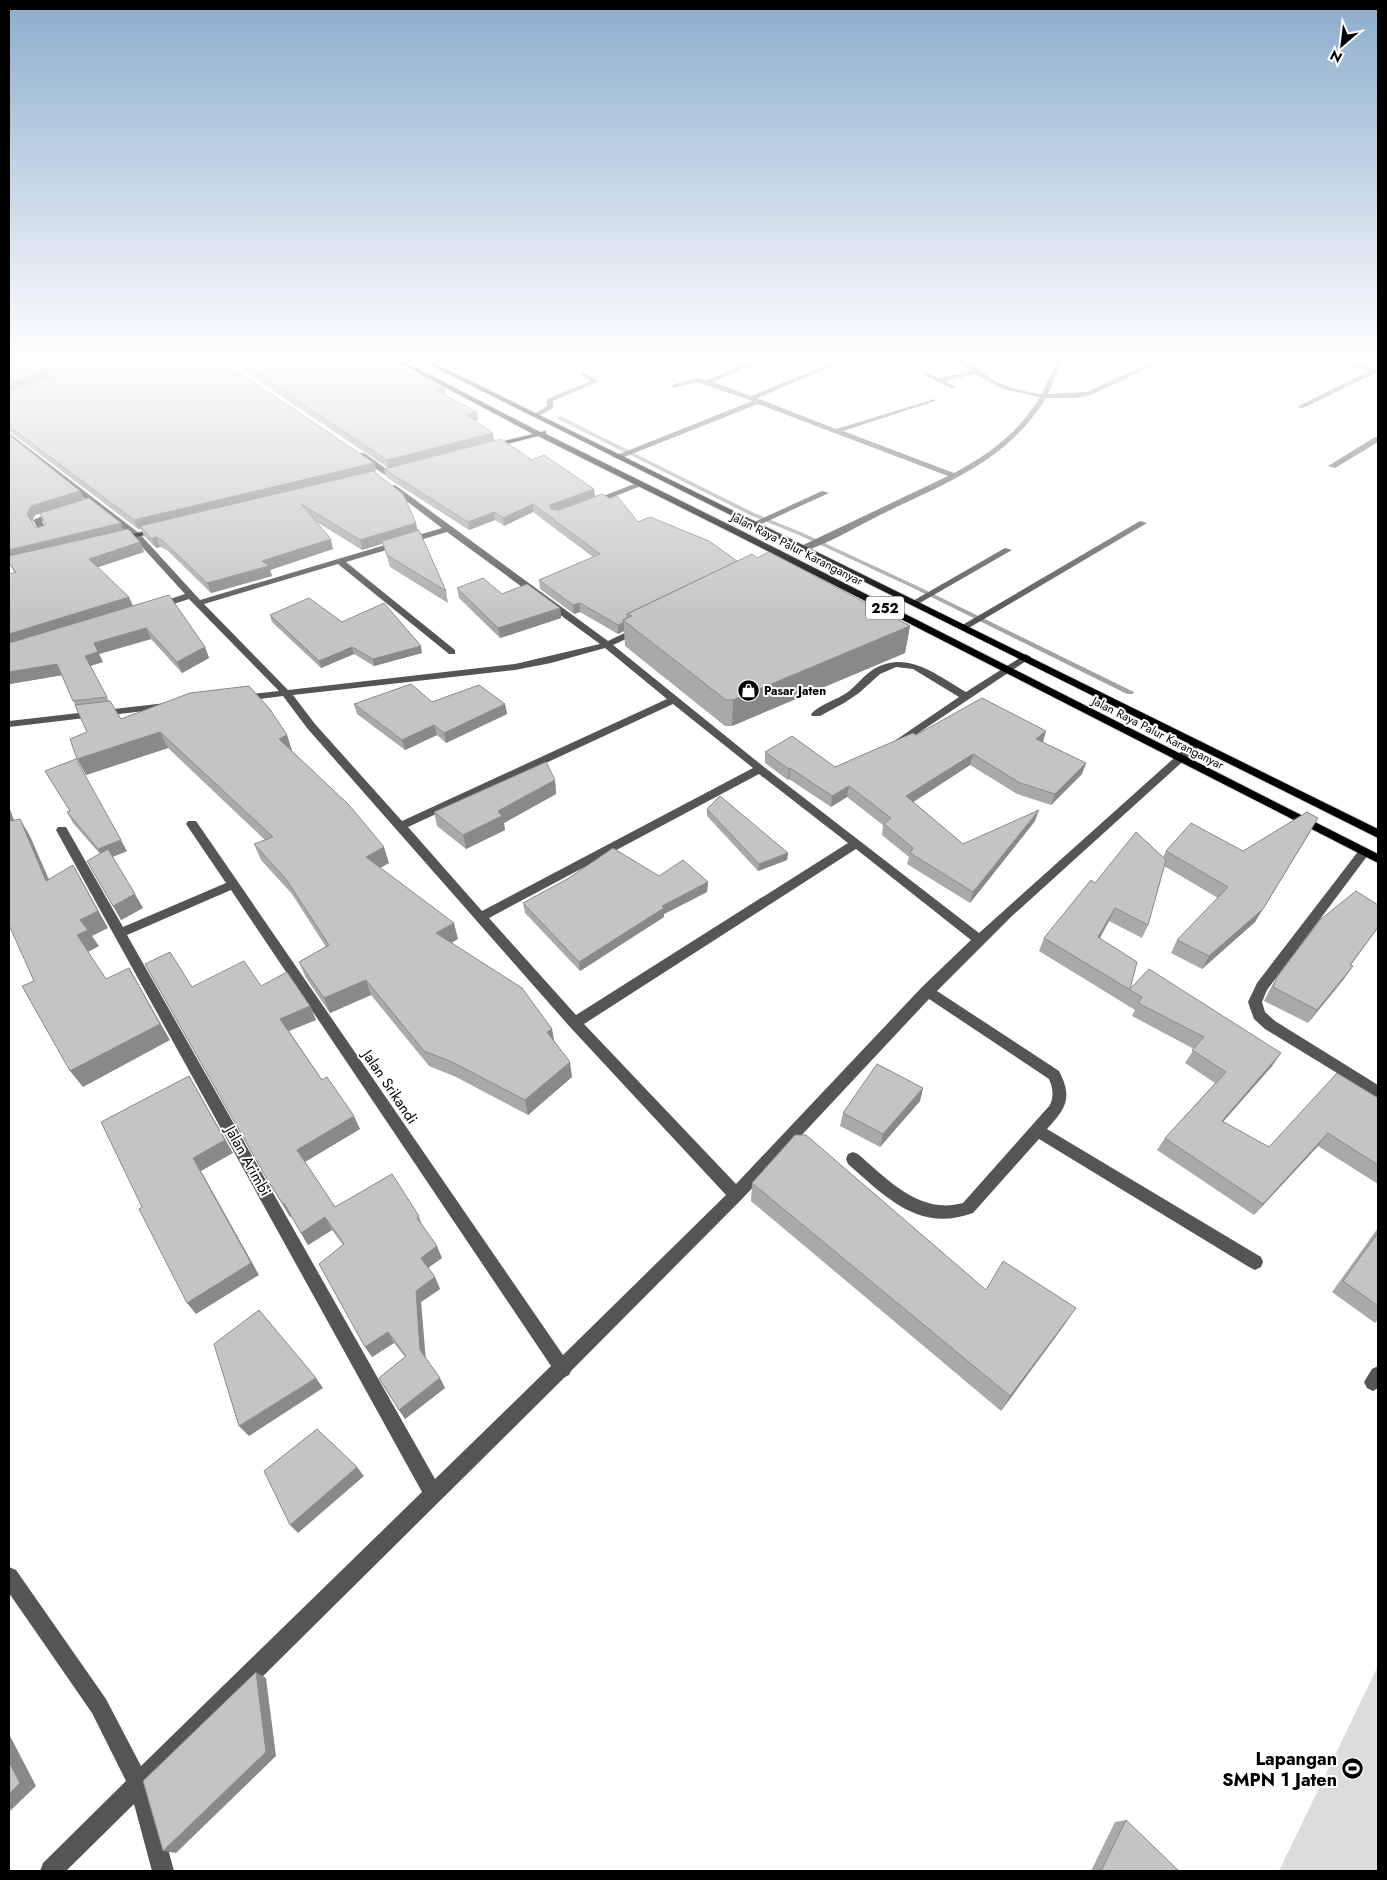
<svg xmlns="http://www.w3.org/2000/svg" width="1387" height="1880" font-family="Jost,sans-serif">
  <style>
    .green { fill: #dcdcdc }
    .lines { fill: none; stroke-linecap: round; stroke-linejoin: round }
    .stream { fill: #a3a3a3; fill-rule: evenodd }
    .major-casing { stroke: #dbdbdb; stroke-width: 2 }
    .minor { fill: #555; fill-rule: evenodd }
    .major { fill: #000; fill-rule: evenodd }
    .wall { fill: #a9a9a9; fill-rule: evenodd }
    .shaded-wall { fill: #898989 }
    .building { fill: #c4c4c4; stroke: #898989 }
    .labels { text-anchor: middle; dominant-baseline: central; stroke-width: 4; stroke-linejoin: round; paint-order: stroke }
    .far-street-label { font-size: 12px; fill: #000; stroke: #fff }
    .far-poi-label { font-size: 12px; font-weight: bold; fill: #000; stroke: #fff; text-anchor: start }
    .shield { fill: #fff; stroke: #4c4c4c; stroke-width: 1 }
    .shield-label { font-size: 14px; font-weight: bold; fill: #000 }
    .street-label { font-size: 15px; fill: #000; stroke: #fff }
    .near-poi-label { font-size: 18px; font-weight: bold; fill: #000; stroke: #fff; text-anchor: end }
  </style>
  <rect width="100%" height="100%" fill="#fff"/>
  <path class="green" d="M1378,1666V1871H1279Z"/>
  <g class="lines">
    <path class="stream" d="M558,417H562L754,513L803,533L915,585L1134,692L1133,694H1127L911,587L799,535L750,515L558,419Z"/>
    <defs>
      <path id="major" d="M388,357H396L540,432L546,431V434L740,530L1378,854V863L734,534L538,436L487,449V445L533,434Z
        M414,357H422L1378,829V838Z
        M160,527H163V531L118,541L114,539Z"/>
    </defs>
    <use href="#major" class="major-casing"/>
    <path class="minor" d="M9,357H15L57,379L59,382L52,386H48V384L52,381Z
      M845,357H854L757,398L836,429L935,399V401L843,431L954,473C990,454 1019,432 1040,397L1003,389L975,374L945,381L954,386L955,387L952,389L923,374L926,372L939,378L971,371L951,357C968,357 984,376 999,383C1013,389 1027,392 1042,394L1058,357H1064L1048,394L1087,392L1163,357H1172L1091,395L1076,398H1046C1007,462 945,483 880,515C856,527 830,543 804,551L801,550V546L948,476L758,404L619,459L612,457L752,401L697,382L674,388L671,386L672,385L697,378L706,380L751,362L754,364L753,365L713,382L751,396Z
      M1324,357H1335L1377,370L1378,374L1375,373L1303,408H1299V406L1369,371Z
      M582,374H586L599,381L553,401V408L537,417H533V415L547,406V399L591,381L582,376Z
      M9,433L139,533L200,600L442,528L388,487L395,485L608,641L637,627H643V631L613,645L764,767L979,933L1193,741H1201L1202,743L1201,745L1012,916L937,991L1059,1071C1073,1098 1066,1108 1047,1129L1261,1257L1263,1262L1261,1267L1255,1270L1249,1267L1039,1139L973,1213C919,1233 886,1197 848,1164L846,1159L848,1154L853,1152L858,1154C888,1180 920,1215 963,1203L1050,1105C1054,1096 1053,1088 1049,1079L929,999L741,1200L571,1371L569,1375L565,1377L151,1787L174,1871H152L134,1804L66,1871H40L43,1863L126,1781L92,1713L9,1593V1567L16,1570L106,1699L141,1766L422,1492L56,830L58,827H66L123,927L226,883L186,824L188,821H196L563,1355L726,1195L570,1027L307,728L283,696L243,701L238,698L243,695L279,691L189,599L161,608H155V604L185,594L133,537L9,438ZM447,532L600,644L515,664L288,690L204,604L338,564L449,654H455V650L346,562ZM605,648L667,699L402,821L315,724L293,695L515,670L551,663ZM673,704L753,768L482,911L408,827ZM759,774L848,843L576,1015L489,918ZM856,849L971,940L922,987L736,1184L584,1024ZM231,890L551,1366L435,1479L127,935Z
      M1375,437H1378V442L1335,468L1328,466Z
      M358,453H364L392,473L385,475L358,457Z
      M639,482L646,484L595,504L588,502Z
      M822,491L829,493L757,526L750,524Z
      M54,511L61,513L42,521L49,534L42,536L33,520Z
      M1140,521L1147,523L967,629L964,630L959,627Z
      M1005,548L1012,550L918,604H912L911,602Z
      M1026,654L1031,657L1029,659L896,748L892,749L887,746L959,697L913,669L896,667L880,674L859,693L844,703L820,716H812L811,714C820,704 837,700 848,692C857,685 864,675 874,669C907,649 938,676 966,692Z
      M166,703L170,704V708L9,727V721Z
      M1364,848L1368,849L1370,852L1368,855L1267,990L1262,1002L1265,1012L1275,1021L1378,1085V1098L1265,1029L1254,1019L1248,1002L1257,983L1360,849Z
      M1378,1366V1388L1373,1391L1367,1388L1364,1382L1372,1369Z"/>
    <use href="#major" class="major"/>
  </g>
  <path class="wall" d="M9,357L42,373L44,379L53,376L19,357H216L376,471L374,472L418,530L446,591L448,603L390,567L383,543L362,550L315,521L333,549L270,570L272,576L211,593L167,550L160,547L156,548L144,536L141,529H138L9,431V432Z
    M222,357H373L445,387L446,395L445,396L478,420L475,421L493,433L494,441L594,489L595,497L638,522L737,561L757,558L910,626L905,653L732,726H725L625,646L624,631L618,634L580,612L574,614L540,589L539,580L593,557L533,512L504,526L495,520L469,530L386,477L384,469L388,468L240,368Z
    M466,357H515L483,366Z
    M9,435L80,491L84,500L140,542L144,552L98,567L133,606L205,647L209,658L182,673L151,639L99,654L103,662L90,666L109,701L121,719L287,735L292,751L389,863L380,868L458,939L451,943L555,1042L572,1077L528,1115L456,1077L429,1066L371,995L330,1013L306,978L299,962L326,947L292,894L261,860L254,844L265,840L168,748L86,775L87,732L62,675L10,684L14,572L9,564ZM40,514L46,526L36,528L32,522L35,515Z
    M457,588L502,594L560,608L561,618L500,638L459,598Z
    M270,615L342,622L422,653L374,666L354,654L321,668L272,622Z
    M432,702L505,704L507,714L446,743L437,735L405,750L357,714L354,704Z
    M1046,731L1042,742L1086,763L1082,774L1051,805L1017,794L970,765L913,802L963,844L1035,821L970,903L907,864L909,857L882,835L883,825L847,797L831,807L789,779L788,780L765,763V752L835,767L916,735Z
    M45,771L127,851L112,857L143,908L121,920L100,854L73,823L67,812L70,811Z
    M555,780L556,794L504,823L505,830L466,849L437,826L434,812Z
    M707,809L788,853L787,860L758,871L707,816Z
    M1311,831L1255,922L1202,969L1171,953L1177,940L1218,898L1164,866L1148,925L1142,938L1109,921L1100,938L1130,989L1281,1053L1272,1066L1223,1122L1269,1147L1378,1098V1184L1318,1146L1254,1215L1157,1150L1165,1138L1215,1083L1185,1063L1194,1049L1132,1016L1135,1010L1039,951L1044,938L1095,883L1163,857L1166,851H1243Z
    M659,876L708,882L707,892L664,914V917L580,971L525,913L523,903Z
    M1378,928L1351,965L1353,966L1343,980L1308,1023L1264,1001L1269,991L1277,977Z
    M192,987L310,1006L316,1020L289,1031L322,1080L360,1129L305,1162L335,1207L419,1216L422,1225L442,1258L428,1268L435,1277L440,1289L421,1302L425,1357L445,1388L405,1419L379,1378L405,1357L394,1343L372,1357L343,1245L332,1230L308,1245L291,1216L290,1217L268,1181Z
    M923,1088L920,1101L880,1147L840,1126L843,1113Z
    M752,1183L986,1290L1065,1324L1001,1411L751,1201Z
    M1378,1228V1320L1375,1323L1332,1292Z
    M1126,1820L1179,1871H1091L1115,1822Z"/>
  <path class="shaded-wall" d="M482,357H515L483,366Z
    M42,373L46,381L9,393V384Z
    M445,387L446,395L436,399L435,390Z
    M477,412L478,420L468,424L466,415Z
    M493,433L494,441L388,468L387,460Z
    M374,463L376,471L142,528L140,526L141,529H138L134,520Z
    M594,489L595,497L551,513L550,505Z
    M80,491L84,500L35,515L31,523L27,514L31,506Z
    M533,504V512L504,526L503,518Z
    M494,512L495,520L469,530L468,522Z
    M121,523L124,533L9,560V550Z
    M416,523L418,533L362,550L360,540Z
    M156,537L160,547L156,548L152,539Z
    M331,539L333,549L270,570L272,576L211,593L207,583L262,561Z
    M140,542L144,552L93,569L89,559Z
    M129,597L134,608L9,646V634Z
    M580,603V612L574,614L573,605Z
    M560,608L561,618L500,638L498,628Z
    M624,622V631L618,634V625Z
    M910,626L905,653L732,726L733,700Z
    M146,628L151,639L99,654L103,662L90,666L85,656L94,643Z
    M421,646L422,653L374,666L373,659Z
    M205,647L209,658L182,673L177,662Z
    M352,647L354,654L321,668L319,661Z
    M57,664L63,675L10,684L9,681V672Z
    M505,704L507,714L446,743L444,733Z
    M434,725L437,735L405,750L402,740Z
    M1046,731L1043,742L1033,750L1036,739Z
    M160,732L168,748L86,775L77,759Z
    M287,735L292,751L284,755L279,739Z
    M973,754L970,765L904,808L906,796Z
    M1086,763L1082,774L1051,805L1055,794Z
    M790,768L789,779L788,780L789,769Z
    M555,780L556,794L504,823L505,830L466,849L463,835L498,811Z
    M849,786L847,797L831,807L832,796Z
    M9,807L21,838L11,821L9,817Z
    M1039,810L1035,821L970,903L973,892Z
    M1318,818L1255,922L1202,969L1209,956Z
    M20,819L30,836L57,898L46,881Z
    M121,840L127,851L105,860L98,849Z
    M384,847L389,863L371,873L366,857Z
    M788,853L787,860L758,871L759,864Z
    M73,865L108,928L92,936L99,946L88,952L77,935L80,920Z
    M708,882L707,892L664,914V917L580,971L579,962L662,906Z
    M135,894L143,908L121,920L113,906Z
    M1115,908L1109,921L1093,950L1098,937Z
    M454,923L458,939L441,949L436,933Z
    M1353,966L1343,980L1308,1023L1317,1010Z
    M129,968L170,1040L83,1087L70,1071Z
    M366,980L371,995L330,1013L324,998Z
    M310,1006L316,1020L286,1032L280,1019Z
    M552,1029L555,1045L547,1032Z
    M1281,1053L1272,1066L1213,1133L1222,1121Z
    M570,1062L572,1077L528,1115L525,1100Z
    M189,1076L233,1153L201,1171L259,1275L196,1314L187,1303L193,1158Z
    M923,1088L920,1101L880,1147L883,1134Z
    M354,1116L360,1129L303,1163L297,1150Z
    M1328,1133L1318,1146L1254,1215L1263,1204Z
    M284,1203L291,1216L290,1217L283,1204Z
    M325,1217L332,1230L308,1245L301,1233Z
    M437,1246L442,1258L426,1269L421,1258Z
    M435,1277L440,1289L421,1302L426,1361L420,1350L416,1291Z
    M1076,1308L1065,1324L1001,1411L1010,1396Z
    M388,1332L394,1343L372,1357L365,1347Z
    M316,1378L323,1388L249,1436L239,1426Z
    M440,1378L445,1388L405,1419L399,1410Z
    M357,1467L364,1476L298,1533L290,1525Z
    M256,1672L266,1678L276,1756L176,1853L163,1851Z
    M9,1734L36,1786L9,1812Z"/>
  <path class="building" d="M9,357H16L42,373L9,384Z
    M30,357H216L374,463L134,520L9,426V391L57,375V372Z
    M233,357H373L445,387L435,390L477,412L466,415L493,433L387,460Z
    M9,435L80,491L31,506L27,514L36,528L46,525L40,513L89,498L121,523L9,550Z
    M501,439L532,460L544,455L594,489L550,505L551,509L559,510L602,494L611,499L617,496L638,522L650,517L709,541L737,561L627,614V618L623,620L624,622L618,625L580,603L573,605L539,580L600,554L533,504L503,518L494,512L468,522L384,469Z
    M373,471L403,494L416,523L360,540L301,504L331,539L262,561L269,566L207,583L163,541L156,537L152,539L140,526Z
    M128,529L140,542L89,559L129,597L9,634V574L16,572L9,562V556Z
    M419,530L446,591L387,555L382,541Z
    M769,552L910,626L733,700H726L623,620L632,616L627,614L752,554L757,558Z
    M483,578L502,594L527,584L560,608L498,628L457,588Z
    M169,595L205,647L177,662L146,628L94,643L98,652L85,656L107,697L73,701L57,664L9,672V643Z
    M309,598L342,622L384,603L421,646L373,659L352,647L319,661L270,615Z
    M411,684L432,702L479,685L505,704L444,733L434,725L402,740L354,704Z
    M249,686L269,708L287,735L279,739L349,805L384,847L366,857L454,923L436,933L522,988L552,1029L547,1032L570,1062L525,1100L452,1062L424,1051L366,980L324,998L299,962L329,945L286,879L254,844L273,837L160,732L77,759L70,739L87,732L75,705L110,701L121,719L190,693Z
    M982,698L1046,731L1036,739L1086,763L1055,794L1020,783L973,754L906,796L963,844L1039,810L973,892L910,853L913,848L884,824L891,818L849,786L832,796L790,768L789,769L765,752L792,736L835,767L913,733L916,735Z
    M76,759L121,840L98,849L67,812L70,811L45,771Z
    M546,762L555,780L498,811L502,816L463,835L434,812Z
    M720,796L788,853L759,864L707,809Z
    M1307,812L1318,818L1263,909L1209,956L1177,940L1228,887L1166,851L1191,823L1243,851Z
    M9,817L11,821L20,819L46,881L73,865L98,911L80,920L88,930L77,935L106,979L129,968L160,1024L70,1071L22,986L34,981L9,925Z
    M1136,832L1166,860L1148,925L1115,908L1098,937L1137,962L1130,989L1149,969L1281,1053L1222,1121L1269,1147L1337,1073L1378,1098V1165L1328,1133L1263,1204L1165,1138L1226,1072L1192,1050L1204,1037L1138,1003L1142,997L1044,938L1091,880L1095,883Z
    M613,848L659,876L683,860L708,882L662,906L664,908L579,962L523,903L569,878Z
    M108,849L135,894L113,906L87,861Z
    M1356,891L1378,905V927L1350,965L1353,966L1317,1010L1273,987L1277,977L1321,919Z
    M170,952L192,987L244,961L261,986L287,972L310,1006L280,1019L322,1080L327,1077L354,1116L297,1150L335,1207L392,1174L419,1216L417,1218L437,1246L421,1258L435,1277L416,1291L420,1350L440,1378L399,1410L379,1378L406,1356L388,1332L365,1347L319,1264L344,1244L325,1217L301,1233L284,1203L283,1204L268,1181L145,964Z
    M877,1064L923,1088L883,1134L843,1113Z
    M189,1076L225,1140L193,1158L251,1263L187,1303L139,1209L142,1207L101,1122Z
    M795,1135H806L986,1290L1003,1261L1076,1308L1010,1396L752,1183Z
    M1378,1233V1306L1343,1281Z
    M259,1310L316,1378L239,1426L214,1344Z
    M317,1429L357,1467L290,1525L264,1471Z
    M256,1672L266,1752L163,1851L143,1781Z
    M9,1762L20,1783L9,1794Z
    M1126,1820L1179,1871H1101Z"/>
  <linearGradient id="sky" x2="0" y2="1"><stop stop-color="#8cadcc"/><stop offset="0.58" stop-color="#fff"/><stop offset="1" stop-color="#fff" stop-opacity="0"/></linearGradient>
  <rect width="1387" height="620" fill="url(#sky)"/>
  <defs>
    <symbol id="shop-disc" viewBox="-11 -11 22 22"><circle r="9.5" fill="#000" stroke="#fff"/><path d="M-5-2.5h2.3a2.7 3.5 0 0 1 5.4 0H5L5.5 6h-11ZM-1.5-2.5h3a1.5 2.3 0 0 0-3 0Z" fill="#fff"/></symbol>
    <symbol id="stadium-disc" viewBox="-11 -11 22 22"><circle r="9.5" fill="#000" stroke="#fff"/><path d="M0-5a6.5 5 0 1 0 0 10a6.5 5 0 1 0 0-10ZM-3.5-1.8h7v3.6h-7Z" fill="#fff"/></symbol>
  </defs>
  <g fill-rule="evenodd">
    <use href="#shop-disc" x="736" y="678" width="25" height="25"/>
    <use href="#stadium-disc" x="1340" y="1756" width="25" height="25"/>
  </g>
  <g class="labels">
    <g class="far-street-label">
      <text transform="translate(797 549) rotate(27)">Jalan Raya Palur Karanganyar</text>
      <text transform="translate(1158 733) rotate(27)">Jalan Raya Palur Karanganyar</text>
    </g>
    <g class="far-poi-label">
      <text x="764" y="691">Pasar Jaten</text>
    </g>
    <rect class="shield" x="866" y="596.5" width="38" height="23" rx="4"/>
    <g class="shield-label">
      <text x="885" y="608">252</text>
    </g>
    <g class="street-label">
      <text transform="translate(390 1087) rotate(56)">Jalan Srikandi</text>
      <text transform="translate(248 1161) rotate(61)">Jalan Arimbi</text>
    </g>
    <g class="near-poi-label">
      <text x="1337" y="1759">Lapangan<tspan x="1337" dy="21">SMPN 1 Jaten</tspan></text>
    </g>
  </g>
  <rect width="1387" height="1880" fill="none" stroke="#000000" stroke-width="20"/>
  <g transform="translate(1342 45) rotate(208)" stroke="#ffffff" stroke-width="4" paint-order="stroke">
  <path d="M0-4L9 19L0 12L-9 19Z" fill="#000000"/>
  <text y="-8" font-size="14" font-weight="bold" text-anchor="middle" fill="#000000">N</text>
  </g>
</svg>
